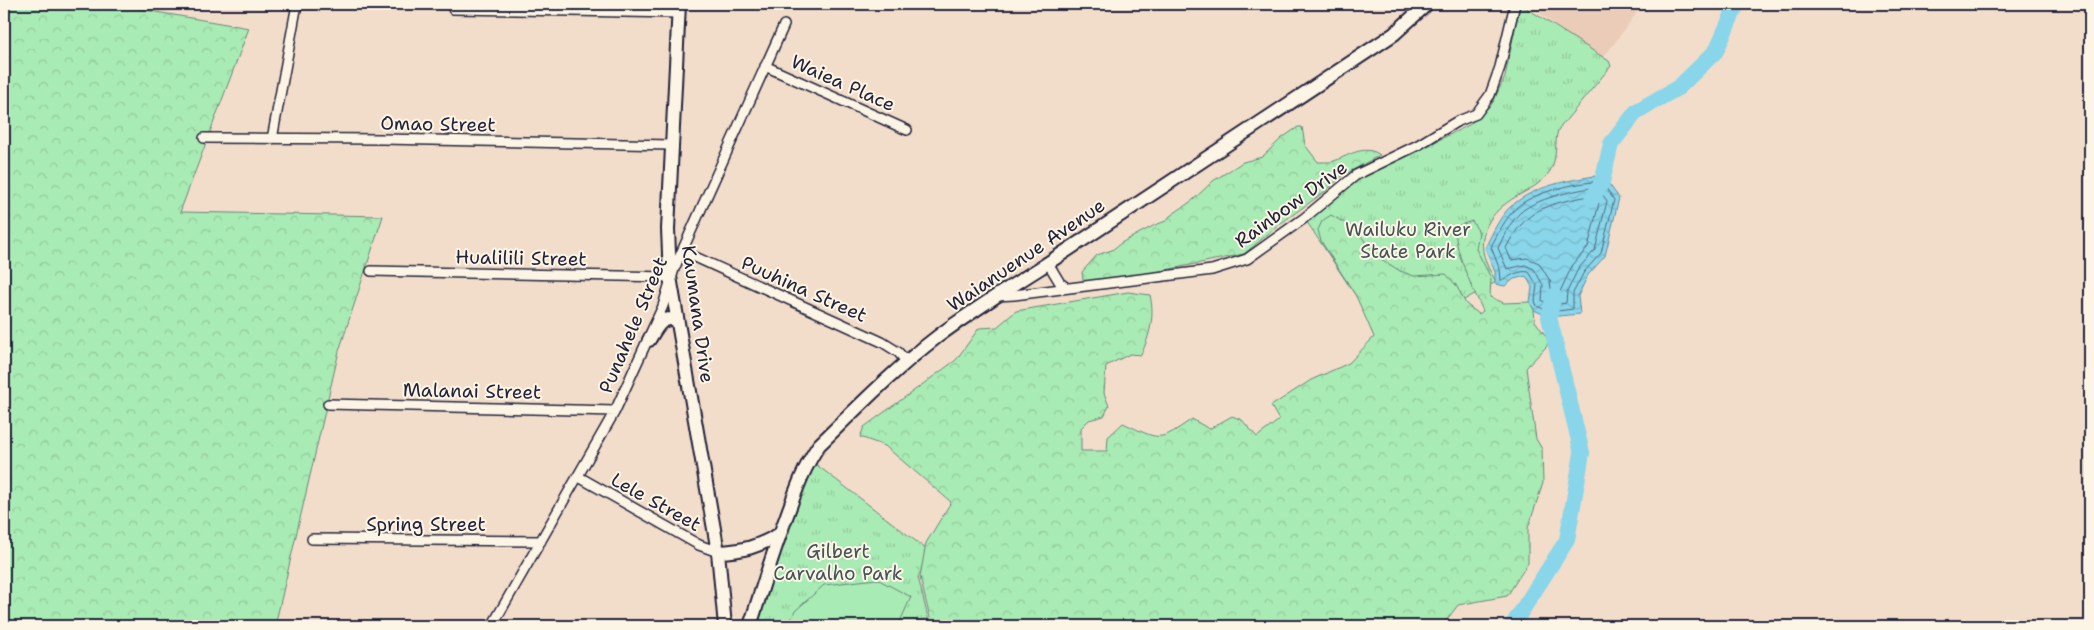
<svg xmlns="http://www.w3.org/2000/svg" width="2094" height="630" font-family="'Shantell Sans',sans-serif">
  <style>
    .built { fill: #eaccb8 }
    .grass { fill: url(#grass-tufts); stroke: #668678 }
    .forest { fill: url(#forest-crowns); stroke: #668678 }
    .pitch { fill: #a9ebb4; stroke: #668678 }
    .water { fill: url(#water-waves); stroke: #608da3 }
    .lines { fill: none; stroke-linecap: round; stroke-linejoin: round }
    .shore { stroke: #4b6a81; stroke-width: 1 }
    .river { stroke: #89d5e9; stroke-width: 16 }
    .street-casing { stroke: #22223b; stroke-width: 12 }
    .secondary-casing { stroke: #22223b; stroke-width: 16 }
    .street { stroke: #fcf5e5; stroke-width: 9 }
    .secondary { stroke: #fcf5e5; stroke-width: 12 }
    .labels { text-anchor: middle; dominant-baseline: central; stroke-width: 4; stroke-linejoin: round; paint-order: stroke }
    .street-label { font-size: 19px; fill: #22223b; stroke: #fcf5e5 }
    .park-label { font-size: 19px; fill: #445459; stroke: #fcf5e5 }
  </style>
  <defs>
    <pattern id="grass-tufts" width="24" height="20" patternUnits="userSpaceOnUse" patternTransform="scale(1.25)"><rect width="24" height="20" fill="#a9ebb4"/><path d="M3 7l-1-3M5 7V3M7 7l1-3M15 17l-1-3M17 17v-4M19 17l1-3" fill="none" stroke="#91c99c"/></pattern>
    <pattern id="forest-crowns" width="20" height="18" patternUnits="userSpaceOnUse" patternTransform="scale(1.25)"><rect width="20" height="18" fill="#a9ebb4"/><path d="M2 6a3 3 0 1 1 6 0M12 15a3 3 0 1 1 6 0" fill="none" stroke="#91c99c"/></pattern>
    <pattern id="water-waves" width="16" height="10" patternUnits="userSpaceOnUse" patternTransform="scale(1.25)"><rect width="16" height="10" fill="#89d5e9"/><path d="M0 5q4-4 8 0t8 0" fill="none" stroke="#76b7c9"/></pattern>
  </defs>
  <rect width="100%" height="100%" fill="#f2ddcb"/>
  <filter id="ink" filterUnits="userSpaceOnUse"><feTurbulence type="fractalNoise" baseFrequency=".02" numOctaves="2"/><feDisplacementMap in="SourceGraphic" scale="10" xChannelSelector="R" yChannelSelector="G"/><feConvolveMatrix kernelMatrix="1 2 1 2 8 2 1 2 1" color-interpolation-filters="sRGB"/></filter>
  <g filter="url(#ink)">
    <path class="built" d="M1528,4H1648L1641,7L1601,61Z"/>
    <path class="grass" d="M1520,4L1609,61L1611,66L1558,130C1554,143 1558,158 1550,171C1543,182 1532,188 1521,194C1494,208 1474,231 1486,262C1488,269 1493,275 1496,282L1387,343L1305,219L1360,179L1469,125L1492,104L1505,77Z
      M809,459L930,552L918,577L930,626H757L751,621Z"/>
    <path class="forest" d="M4,4H110L249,28L180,212L383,216L339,351L275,626H4Z
      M1298,127H1302L1305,145L1318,162C1322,162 1327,162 1331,162C1347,157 1364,143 1380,155L1342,176L1327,190L1280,224L1244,254L1156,272L1091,281L1083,280L1082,272L1097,255L1112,250L1121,243L1155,225L1166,221L1170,216L1193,200L1213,181L1243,162L1262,157L1282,138Z
      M1331,215L1355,229L1378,257L1400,271L1414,276L1446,274L1456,285L1466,304L1479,314L1483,311C1475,292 1450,245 1457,226L1472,221L1479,232L1476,249L1491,278L1490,297L1504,303L1530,302L1534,310L1535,321L1548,339L1547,346L1526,368L1536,439L1542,449L1543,483L1528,528V563L1507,596L1458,605L1442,626H932L920,577L926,543L951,502L885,446L860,437L864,427L956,360L979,328L997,327L1016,311L1128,292L1150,295C1155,316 1150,335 1141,355L1130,354L1106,366L1104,393L1109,406L1104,416L1089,420L1081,428V451H1107L1108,437L1123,423C1160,440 1158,443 1192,419L1209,429L1232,416L1242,420L1257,437L1279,420L1271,406L1311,380L1349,363L1374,337L1356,296L1321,241L1318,230L1322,221Z"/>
    <path class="pitch" d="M877,579L911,597L898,626H788L795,611L824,585Z"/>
    <path class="water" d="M1595,176L1602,182L1609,184L1619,198L1605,256L1588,275L1578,296L1580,314L1549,317L1534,310L1530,302L1532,287L1526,276L1514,279L1505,286L1495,284V272L1485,248C1493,232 1501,213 1515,203C1536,186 1569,180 1595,176Z"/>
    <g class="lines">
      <path class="shore" d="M1593,182L1606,188L1614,200L1601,253L1584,272L1573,293V309L1550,312L1537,306L1535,301L1537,285L1529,272C1520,270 1511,275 1504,280H1501L1500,270L1491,247C1498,233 1505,219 1516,208C1532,193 1571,184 1593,182Z
        M1591,188L1602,194L1607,201L1595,250L1578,269L1567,292L1566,303L1551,305L1542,301L1543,285L1534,269L1525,265L1507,269L1498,248C1504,235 1511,221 1521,212C1536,199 1571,191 1591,188Z
        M1589,196L1599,203L1588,247L1572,266L1558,296L1552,298L1550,281L1539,263L1527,258L1511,260L1506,248C1526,208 1548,204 1589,196Z"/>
      <path class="river" d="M1592,199L1602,182L1611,144L1637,111L1679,87L1716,51L1737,4
        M1512,626L1567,540L1582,453L1549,317L1554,296"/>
      <defs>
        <path id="street" d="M453,9L678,13
          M765,66L907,130
          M204,138L383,139L671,145
          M272,139L297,4
          M682,251L882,342L898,352L907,362
          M1048,263L1060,283L1067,288
          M371,271L670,277
          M996,296L1014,295L1212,270L1247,259L1303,219L1356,175L1418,145L1456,122L1476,114L1490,95L1500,67L1515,4
          M328,404L615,411
          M579,477L699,545L718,552
          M312,539L541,541
          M492,626L615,411L663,306L674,269L784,25"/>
        <path id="secondary" d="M679,4L668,229L670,277L718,552L725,626
          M649,340C656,329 661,315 677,320
          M718,552C744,551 757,547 780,534
          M750,626C762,589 773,552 787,515C796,490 804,467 819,445C857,408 895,369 937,337C973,310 1010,287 1048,263L1394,34L1427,4"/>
      </defs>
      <use href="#street" class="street-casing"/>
      <use href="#secondary" class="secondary-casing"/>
      <use href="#street" class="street"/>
      <use href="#secondary" class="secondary"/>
    </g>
  </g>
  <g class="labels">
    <g class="street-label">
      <text transform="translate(843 83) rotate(24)">Waiea Place</text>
      <text transform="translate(438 124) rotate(1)">Omao Street</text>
      <text transform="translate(1291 204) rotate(-36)">Rainbow Drive</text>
      <text transform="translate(1026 255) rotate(-34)">Waianuenue Avenue</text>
      <text transform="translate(521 258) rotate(1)">Hualilili Street</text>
      <text transform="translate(804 289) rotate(24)">Puuhina Street</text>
      <text transform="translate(698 314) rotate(82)">Kaumana Drive</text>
      <text transform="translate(633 325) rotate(-67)">Punahele Street</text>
      <text transform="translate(472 391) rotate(1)">Malanai Street</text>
      <text transform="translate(656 502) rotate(29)">Lele Street</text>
      <text x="426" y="524">Spring Street</text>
    </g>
    <g class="park-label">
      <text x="1408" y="229">Wailuku River<tspan x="1408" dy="22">State Park</tspan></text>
      <text x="838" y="551">Gilbert<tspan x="838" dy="22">Carvalho Park</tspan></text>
    </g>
  </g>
  <rect width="2094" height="630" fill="none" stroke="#fcf5e5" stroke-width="20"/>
  <rect x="10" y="10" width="2074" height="610" fill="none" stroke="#22223b" stroke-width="2" filter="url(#ink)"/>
</svg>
